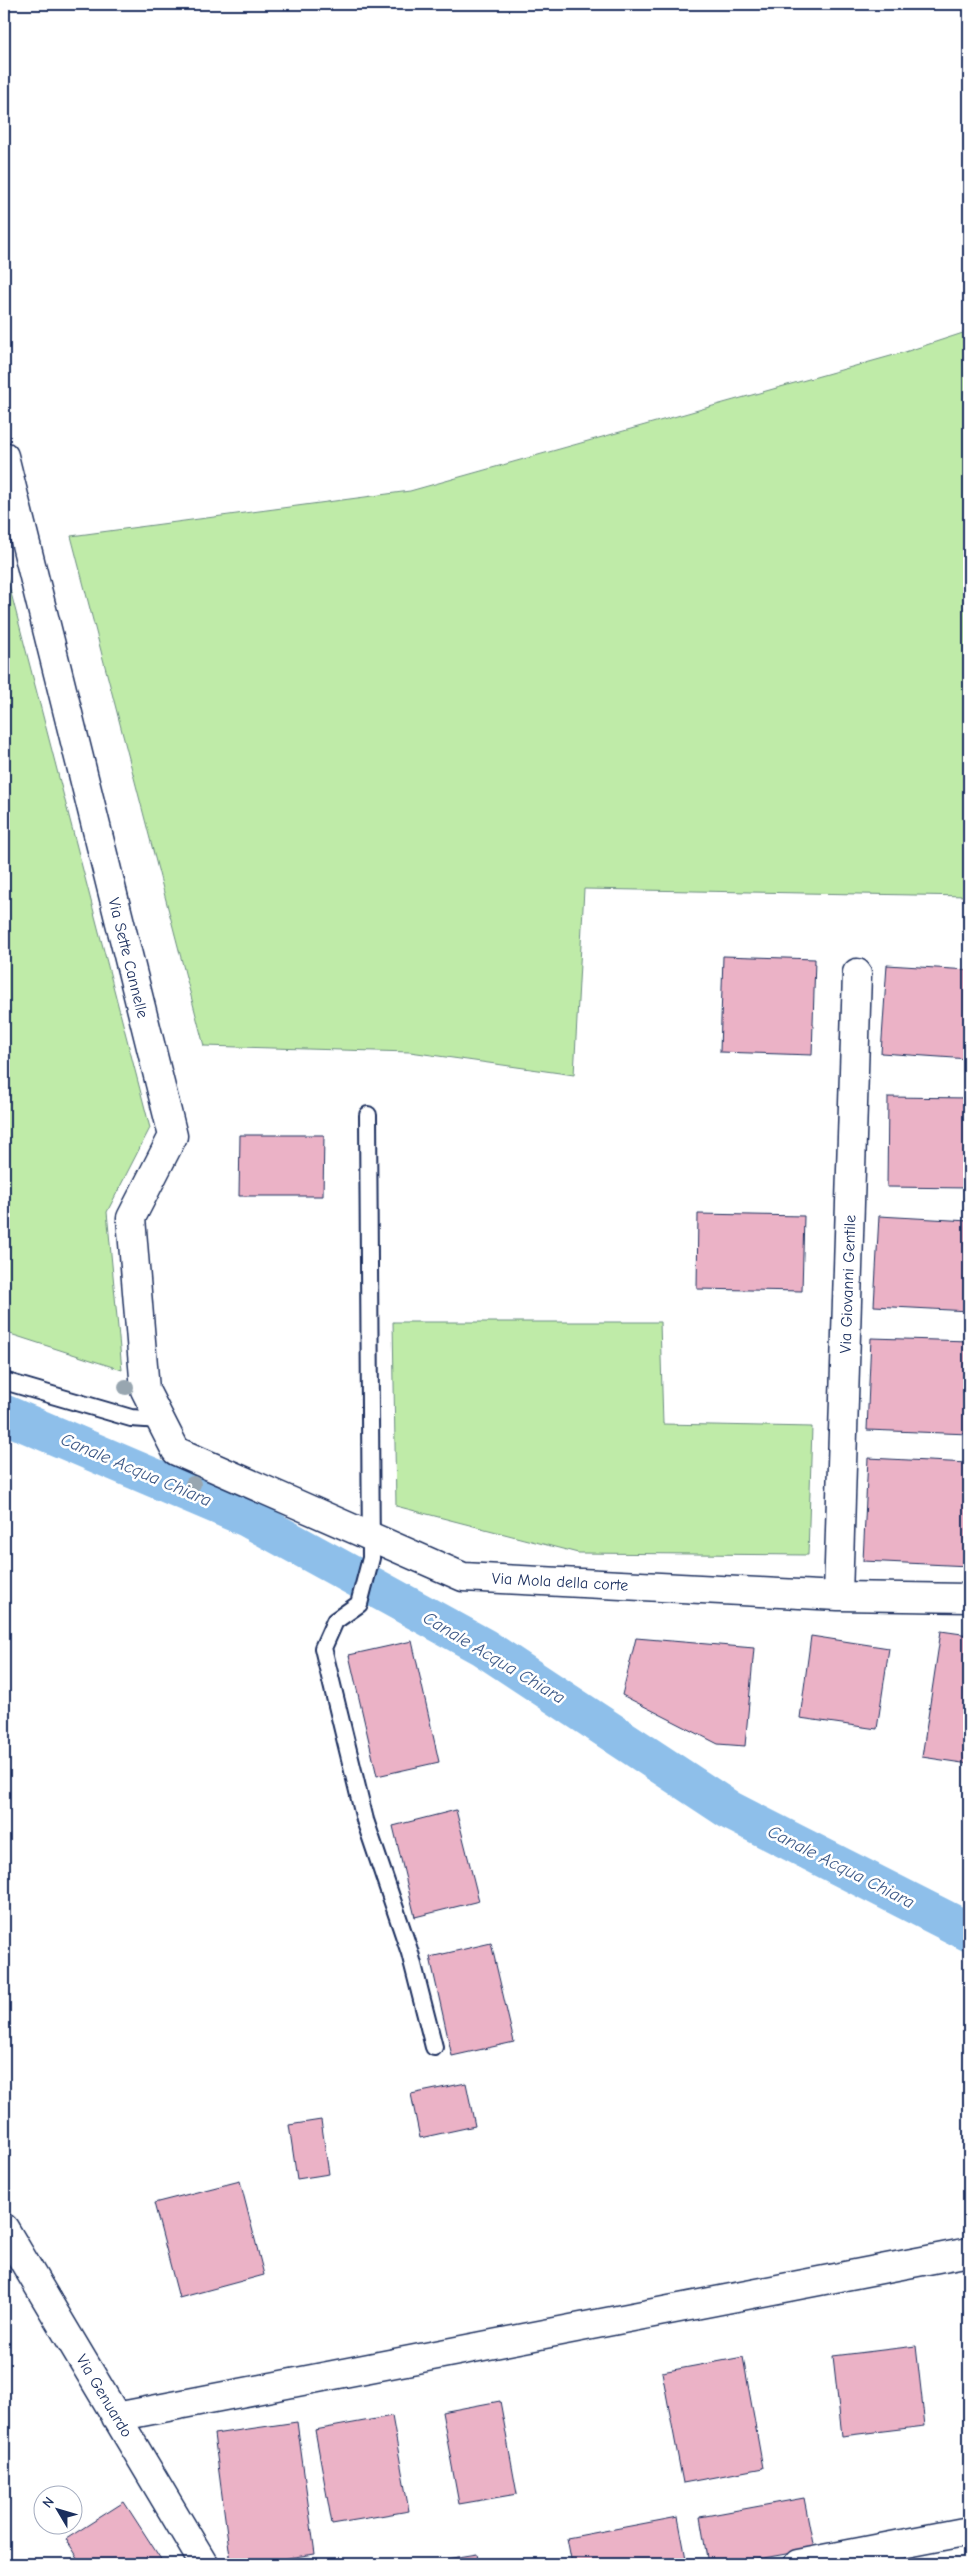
<svg xmlns="http://www.w3.org/2000/svg" width="973" height="2568" font-family="'Comic Neue',sans-serif">
  <style>
    .green { fill: #bfeba8; stroke: #6d8d83 }
    .lines { fill: none; stroke-linecap: round; stroke-linejoin: round }
    .canal { stroke: #8ebfea; stroke-width: 39 }
    .building { fill: #ebb2c6; stroke: #1b2f5e }
    .lane-casing { stroke: #1b2f5e; stroke-width: 20 }
    .street-casing { stroke: #1b2f5e; stroke-width: 31 }
    .lane { stroke: #fff; stroke-width: 16 }
    .street { stroke: #fff; stroke-width: 28 }
    .tree { fill: #98a6b0 }
    .labels { text-anchor: middle; dominant-baseline: central; stroke-width: 5; stroke-linejoin: round; paint-order: stroke }
    .street-label { font-size: 16px; fill: #1b2f5e; stroke: #fff }
    .water-label { font-size: 18px; font-style: italic; fill: #3e5a88; stroke: #fff }
  </style>
  <rect width="100%" height="100%" fill="#fff"/>
  <filter id="ink" filterUnits="userSpaceOnUse"><feTurbulence type="fractalNoise" baseFrequency=".02" numOctaves="2"/><feDisplacementMap in="SourceGraphic" scale="10" xChannelSelector="R" yChannelSelector="G"/><feConvolveMatrix kernelMatrix="1 2 1 2 8 2 1 2 1" color-interpolation-filters="sRGB"/></filter>
  <g filter="url(#ink)">
    <path class="green" d="M969,331V896L584,889L574,1075L410,1052L204,1046L71,536L410,491L905,352Z
      M4,566L150,1128L107,1212L122,1370L4,1332Z
      M393,1322H660L663,1424L812,1427L808,1555L578,1553L396,1506Z"/>
    <g class="lines">
      <path class="canal" d="M4,1414L246,1517L483,1647L731,1811L969,1932"/>
    </g>
    <path class="building" d="M723,956L815,959L812,1055L720,1052Z
      M887,965L969,970V1059L881,1053Z
      M888,1097L969,1098V1188L887,1187Z
      M240,1135H324L323,1196H239Z
      M698,1214L804,1216L802,1291L697,1289Z
      M879,1216L969,1221V1311L874,1306Z
      M871,1338L969,1341V1434L867,1430Z
      M868,1458L969,1463V1566L863,1561Z
      M941,1631L969,1635V1764L922,1757Z
      M811,1636L889,1648L877,1729L800,1718Z
      M636,1638L754,1648L745,1746L718,1744L622,1695Z
      M412,1641L439,1762L377,1776L349,1655Z
      M456,1810L479,1901L415,1917L393,1826Z
      M491,1943L514,2042L452,2056L430,1957Z
      M466,2083L475,2126L420,2138L411,2094Z
      M321,2120L329,2174L297,2179L289,2125Z
      M240,2181L264,2275L179,2298L154,2203Z
      M916,2346L925,2426L842,2436L833,2356Z
      M743,2357L763,2468L683,2483L662,2372Z
      M500,2401L517,2494L459,2504L442,2412Z
      M392,2416L409,2511L332,2524L315,2430Z
      M297,2422L315,2554L247,2564H231L214,2434Z
      M804,2498L814,2549L730,2564H708L700,2517Z
      M124,2502L164,2564H82L66,2539Z
      M678,2517L687,2564H572L567,2538Z
      M477,2554L479,2564H415Z"/>
    <g class="lines">
      <defs>
        <path id="lane" d="M368,1115L371,1558L359,1604L335,1621L323,1648L365,1820L410,1953L434,2047
          M4,1381L131,1418L160,1420"/>
        <path id="street" d="M4,456L173,1136L131,1218L145,1390L176,1451L463,1577L838,1596L969,1598
          M838,1596L857,973
          M4,2228L204,2564
          M116,2417L969,2252
          M798,2564L969,2531"/>
      </defs>
      <use href="#lane" class="lane-casing"/>
      <use href="#street" class="street-casing"/>
      <use href="#lane" class="lane"/>
      <use href="#street" class="street"/>
    </g>
    <g class="tree">
      <circle cx="126" cy="1387" r="8"/>
      <circle cx="193" cy="1484" r="8"/>
    </g>
  </g>
  <g class="labels">
    <g class="street-label">
      <text transform="translate(128 958) rotate(76)">Via Sette Cannelle</text>
      <text transform="translate(848 1284) rotate(-88)">Via Giovanni Gentile</text>
      <text transform="translate(560 1582) rotate(3)">Via Mola della corte</text>
      <text transform="translate(104 2396) rotate(59)">Via Genuardo</text>
    </g>
    <g class="water-label">
      <text transform="translate(136 1470) rotate(23)">Canale Acqua Chiara</text>
      <text transform="translate(494 1658) rotate(31)">Canale Acqua Chiara</text>
      <text transform="translate(841 1867) rotate(27)">Canale Acqua Chiara</text>
    </g>
  </g>
  <rect width="973" height="2568" fill="none" stroke="#fff" stroke-width="20"/>
  <rect x="10" y="10" width="953" height="2548" fill="none" stroke="#1b2f5e" stroke-width="2" filter="url(#ink)"/>
  <g transform="translate(58 2510) rotate(308)"><circle r="24" fill="#ffffff" stroke="#a4acbf"/>
  <path d="M0-4L9 19L0 12L-9 19Z" fill="#1b2f5e"/>
  <text y="-8" font-size="14" font-weight="bold" text-anchor="middle" fill="#1b2f5e">N</text>
  </g>
</svg>
